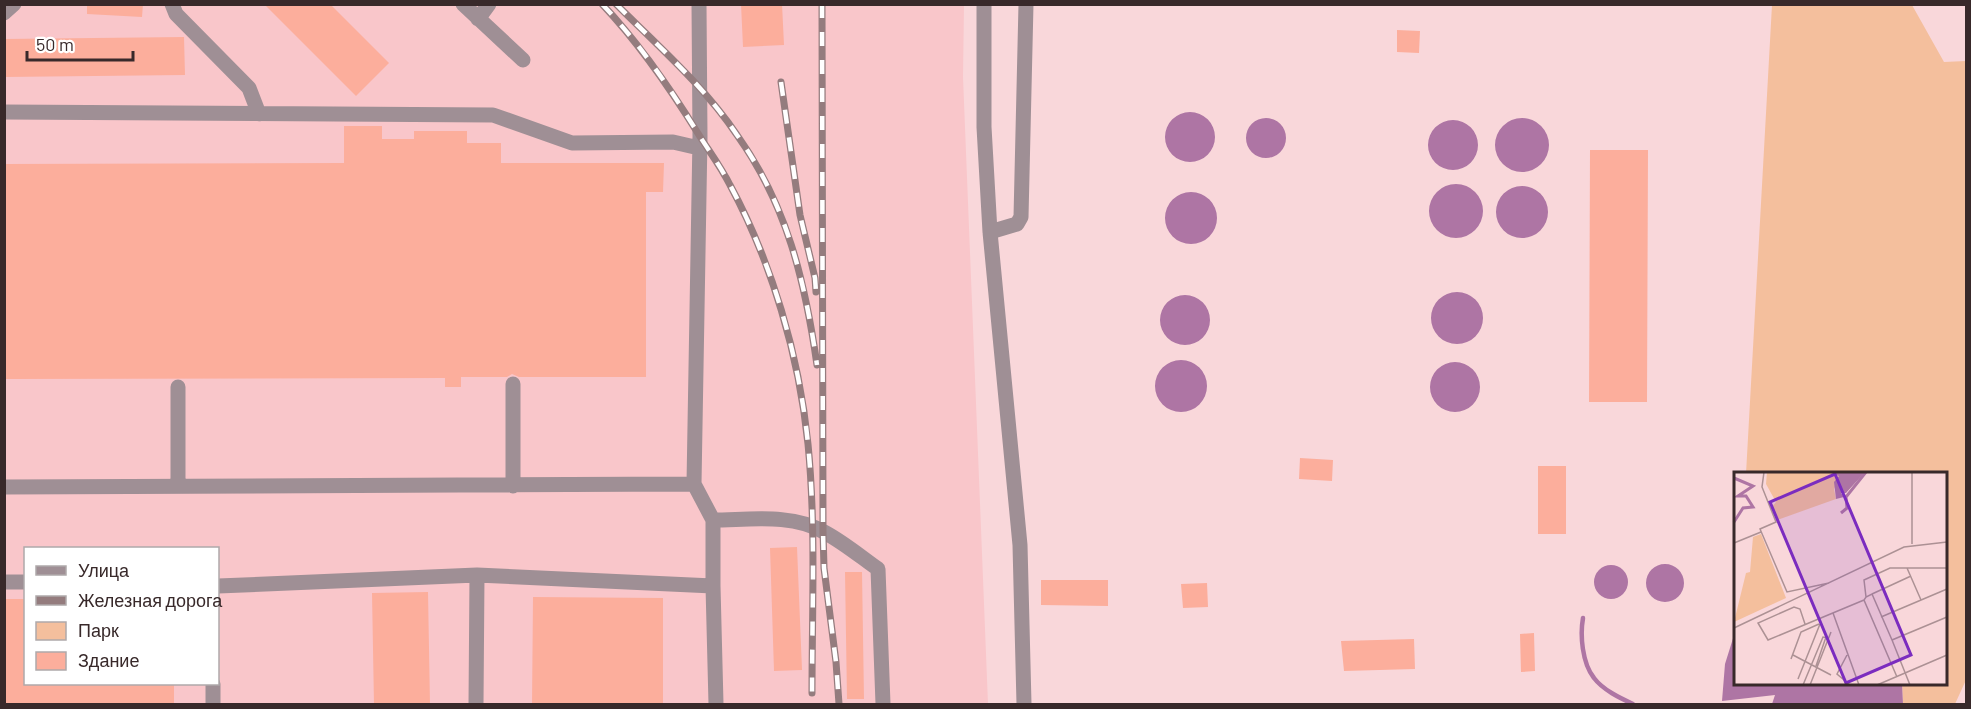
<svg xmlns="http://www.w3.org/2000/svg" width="1971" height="709" font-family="Barlow,sans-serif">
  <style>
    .built { fill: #f9c6ca; fill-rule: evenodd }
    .green { fill: #f4bf9d }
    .water { fill: #ae75a4 }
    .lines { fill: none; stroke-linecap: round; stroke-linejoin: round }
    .stream { stroke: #ae75a4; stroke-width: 4.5 }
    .building { fill: #fcae9c }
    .minor { stroke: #9f8f95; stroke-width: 15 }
    .rail-casing { stroke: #947c7e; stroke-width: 7 }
    .rail { stroke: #fff; stroke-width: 4.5; stroke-dasharray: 14; stroke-linecap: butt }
    .inset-river { fill: none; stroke: #ae75a4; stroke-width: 3 }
    .inset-road { fill: none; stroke: #ac9194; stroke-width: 1.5 }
    .view { fill: #7b2cbf; fill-opacity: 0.15; stroke: #7b2cbf; stroke-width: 3 }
    .inset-edge { fill: none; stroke: #38292a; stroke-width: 3 }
  </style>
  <rect width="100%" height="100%" fill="#f9d7da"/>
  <path class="built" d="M4,5H964L963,77L988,704H5ZM26,548H218V684H26Z"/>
  <path class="green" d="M1772,5H1912L1944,62L1966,61V680L1955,704H1903L1902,684H1946V474H1746Z"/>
  <path class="water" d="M1165 137a25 25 0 1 1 50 0a25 25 0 1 1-50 0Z
    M1246 138a20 20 0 1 1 40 0a20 20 0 1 1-40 0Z
    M1495 145a27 27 0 1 1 54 0a27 27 0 1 1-54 0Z
    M1428 145a25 25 0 1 1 50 0a25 25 0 1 1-50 0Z
    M1429 211a27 27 0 1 1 54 0a27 27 0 1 1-54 0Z
    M1496 212a26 26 0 1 1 52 0a26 26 0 1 1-52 0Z
    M1165 218a26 26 0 1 1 52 0a26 26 0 1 1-52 0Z
    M1431 318a26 26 0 1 1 52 0a26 26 0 1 1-52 0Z
    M1160 320a25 25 0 1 1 50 0a25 25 0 1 1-50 0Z
    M1155 386a26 26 0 1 1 52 0a26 26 0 1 1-52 0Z
    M1430 387a25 25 0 1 1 50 0a25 25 0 1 1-50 0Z
    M1646 583a19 19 0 1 1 38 0a19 19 0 1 1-38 0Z
    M1594 582a17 17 0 1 1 34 0a17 17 0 1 1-34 0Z
    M1735,632L1736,684H1902L1903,704H1772L1775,695L1722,701L1725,664Z"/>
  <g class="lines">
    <path class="stream" d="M1583,618C1580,635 1582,663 1594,678C1603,690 1620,698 1633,704"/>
  </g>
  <path class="building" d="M87,4H143L142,17L87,14Z
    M264,4H330L389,63L356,96Z
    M741,4H782L784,45L743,47Z
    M1397,30L1420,31L1419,53L1397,52Z
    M184,37L185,75L4,77V39Z
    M344,126H382V139H414V131H467V143H501V163H664L663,192H646V377H519L512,374L507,377H461V387H445V378L4,379V164L344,163Z
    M1590,150H1648L1647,402H1589Z
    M1300,458L1333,460L1332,481L1299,479Z
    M1538,466H1566V534H1538Z
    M797,547L802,670L774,671L770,548Z
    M845,572H862L864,699H847Z
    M1041,580H1108V606L1041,605Z
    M1207,583L1208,607L1183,608L1181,584Z
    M428,592L430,705H374L372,593Z
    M533,597L663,598V705H532Z
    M4,599H26V684H174V705H4Z
    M1534,633L1535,671L1521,672L1520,634Z
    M1414,639L1415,669L1344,671L1341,641Z"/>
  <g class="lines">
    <path class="minor" d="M172,4L176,14L249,88L259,114
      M463,4L523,60
      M984,4V127L990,232L1020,545L1024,704
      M4,13L14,4
      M478,19L489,4
      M4,112L493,115L572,143L673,142L699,148
      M990,232L1017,224L1021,217L1026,4
      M513,384V486
      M178,387V486
      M694,484L700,137L699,4
      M4,487L694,484L713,520V586L477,575L218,586
      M713,520C748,520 792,513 824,532C843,542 861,557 878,569L883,704
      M4,582H26
      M713,586L716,704
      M213,704V684
      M476,704L477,575"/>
    <defs>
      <path id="rail" d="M602,4C640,44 670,88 699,135C709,151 721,167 730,185C772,263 799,355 808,444C816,526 812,610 812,693
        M616,4C658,46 704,86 737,135C787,205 805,281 817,365
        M822,4L823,531L824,568L836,662L839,704
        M781,82L800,215L815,278L816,292"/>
    </defs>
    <use href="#rail" class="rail-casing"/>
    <use href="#rail" class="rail"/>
  </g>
  <g transform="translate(1734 472)">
    <rect width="213" height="213" fill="#f9d7da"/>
    <path d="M33,0H94L106,4L100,17L102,27L43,48L37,36L42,30L32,12ZM27,62L52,126L0,150L12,101L16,100L19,65Z" fill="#f4bf9d"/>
    <path d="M94,0H131L112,21H107L110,25L102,27L100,10L105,4Z" fill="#ae75a4"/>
    <path class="inset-river" d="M0,6L19,14L4,24H12L19,35L9,36L0,50M107,41L113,36L112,25L132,0"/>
    <path class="inset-road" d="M30,0L28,15L42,50L26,57L53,120L95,111M0,71L27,60M178,72V0M173,96L187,128M138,122L177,104M132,125L130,108L156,96H213M99,141L125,213M147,145L213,117M71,152L66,137L60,135L24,151L34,168L130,128M0,156L170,75L213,70M158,168L138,122L132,125L130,128L163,205M59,183L97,203M113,183L103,202L116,213M57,187L67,160L85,152M82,194L92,165M64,207L86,152M69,213L89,165L95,166M76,213L97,160M143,213L213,183M176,213L158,168L213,145"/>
    <path class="view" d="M101,2L177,183L112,211L36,30Z"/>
    <rect width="213" height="213" class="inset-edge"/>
  </g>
  <rect width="1971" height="709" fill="none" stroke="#38292a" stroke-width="12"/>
  <rect x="24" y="547" width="195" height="138" fill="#ffffff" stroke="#afa9aa" stroke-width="1.5"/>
  <rect x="36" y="566" width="30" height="9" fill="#9f8f95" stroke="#afa9aa" stroke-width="1.5"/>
  <text x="78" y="577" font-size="18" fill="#38292a">Улица</text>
  <rect x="36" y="596" width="30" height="9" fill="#947c7e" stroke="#afa9aa" stroke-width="1.5"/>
  <text x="78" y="607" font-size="18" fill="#38292a">Железная дорога</text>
  <rect x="36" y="622" width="30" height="18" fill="#f4bf9d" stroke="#afa9aa" stroke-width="1.5"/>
  <text x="78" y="637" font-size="18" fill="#38292a">Парк</text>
  <rect x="36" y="652" width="30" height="18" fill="#fcae9c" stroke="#afa9aa" stroke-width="1.5"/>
  <text x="78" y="667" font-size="18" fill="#38292a">Здание</text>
  <path d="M27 51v9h106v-9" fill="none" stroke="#38292a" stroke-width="3"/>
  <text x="36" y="51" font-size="18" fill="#38292a" stroke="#ffffff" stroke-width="4.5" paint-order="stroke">50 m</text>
</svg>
